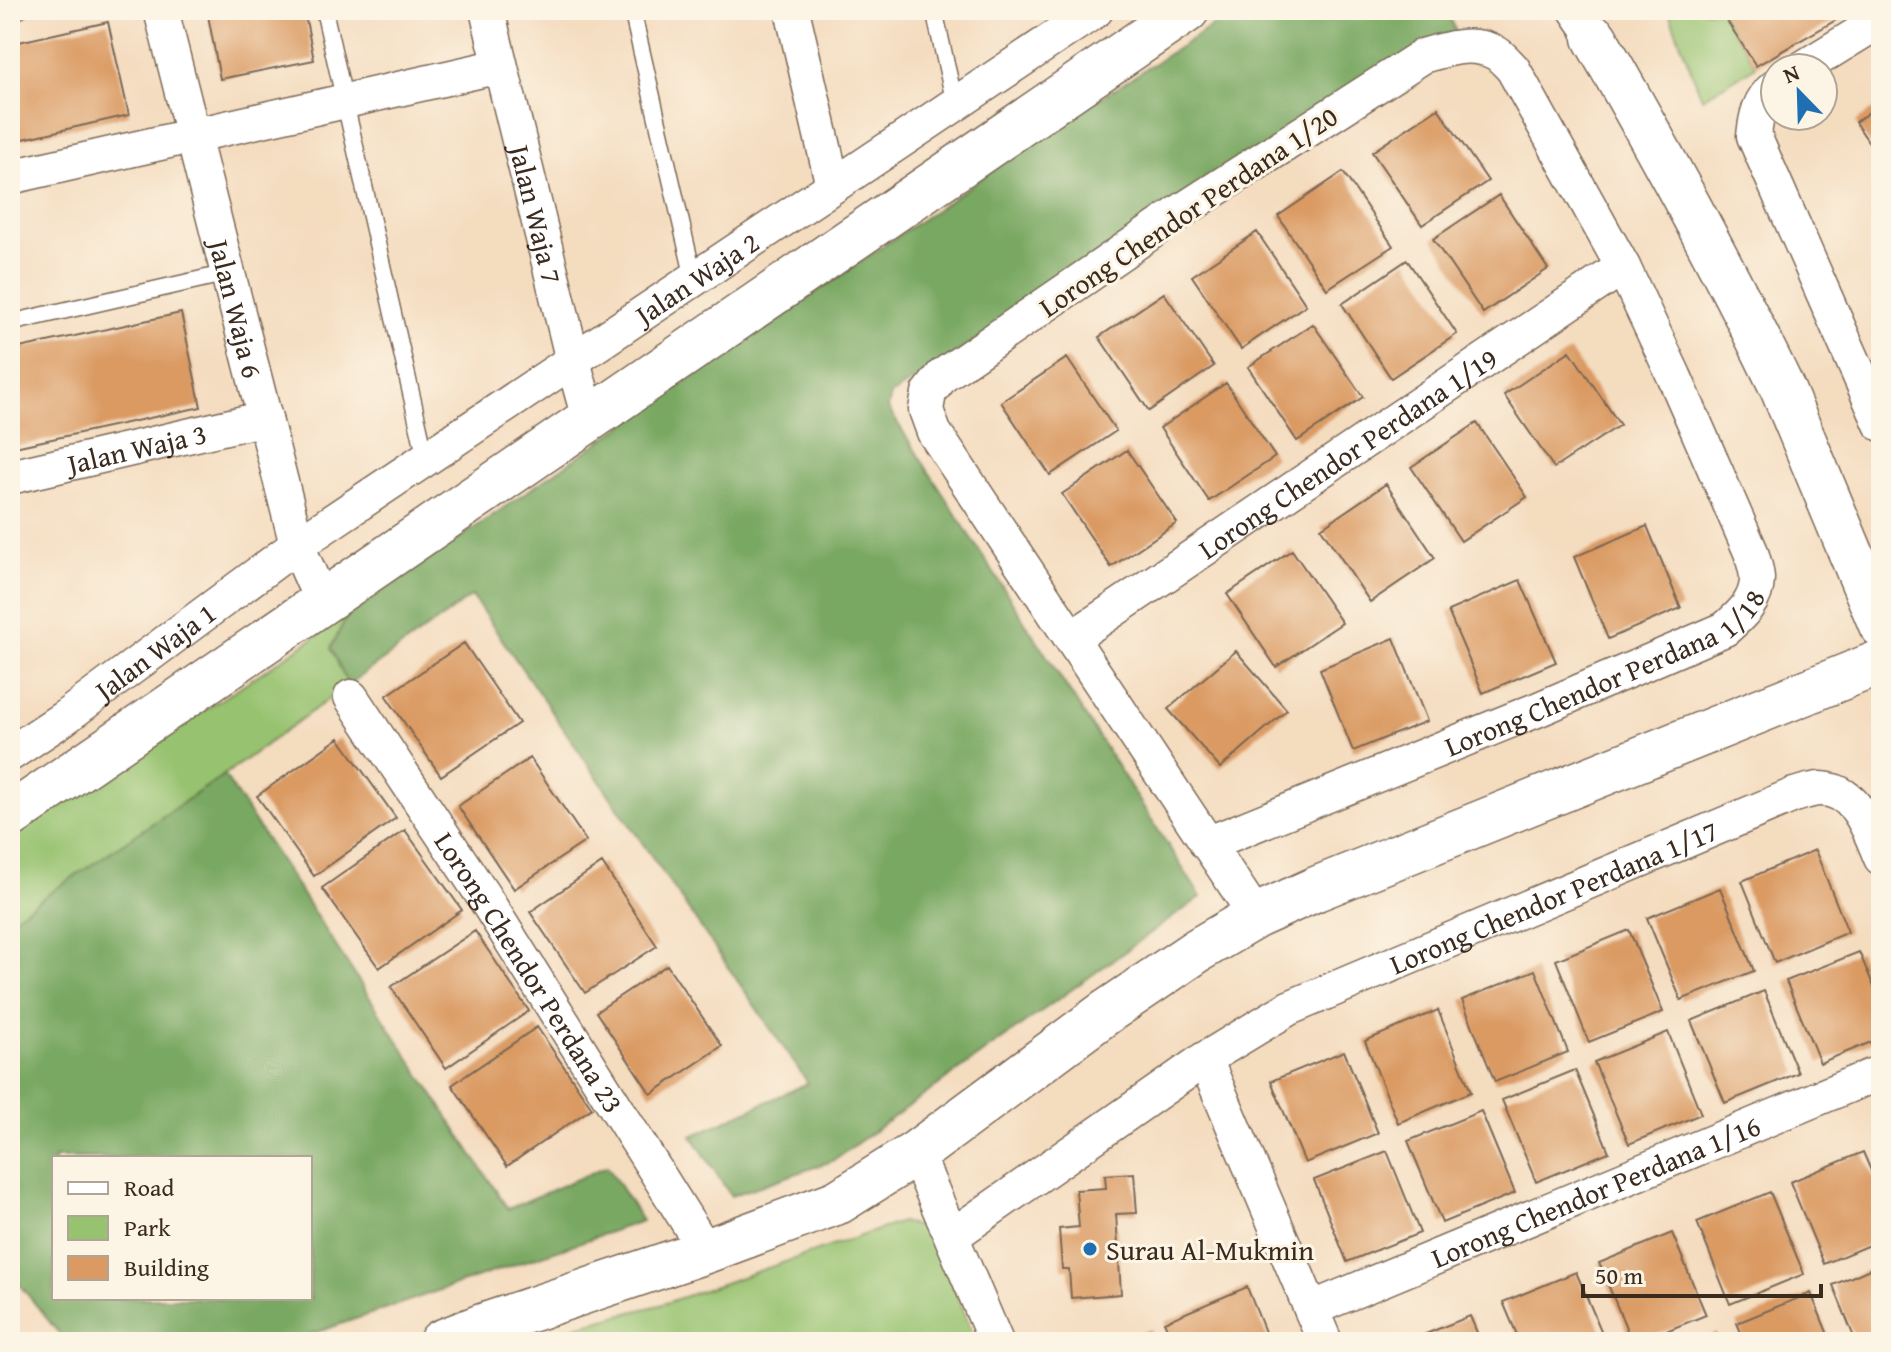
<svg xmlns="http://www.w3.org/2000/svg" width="1891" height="1352" font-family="'Gentium Book Plus',serif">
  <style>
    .green { fill: #97c26f; stroke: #697646; stroke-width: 2 }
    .forest { fill: #79a862; stroke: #5a6940; stroke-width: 2; fill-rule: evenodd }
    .building { fill: #da9a62 }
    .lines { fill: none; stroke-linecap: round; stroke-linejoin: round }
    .lane-casing { stroke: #7c6856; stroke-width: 19 }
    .street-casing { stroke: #7c6856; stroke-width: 37 }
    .secondary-casing { stroke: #7c6856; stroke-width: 47 }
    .lane { stroke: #fff; stroke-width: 16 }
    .street { stroke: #fff; stroke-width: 34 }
    .secondary { stroke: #fff; stroke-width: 44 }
    .poi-dot { fill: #1f6fb2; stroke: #fcf5e5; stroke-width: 3 }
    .labels { text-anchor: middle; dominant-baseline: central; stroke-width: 6; stroke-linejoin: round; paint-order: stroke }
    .street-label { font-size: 28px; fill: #3b2a1e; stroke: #fcf5e5 }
    .poi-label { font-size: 28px; fill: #3b2a1e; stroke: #fcf5e5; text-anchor: start }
  </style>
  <rect width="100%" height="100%" fill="#fcf5e5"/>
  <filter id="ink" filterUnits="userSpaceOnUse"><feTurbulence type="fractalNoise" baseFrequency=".0125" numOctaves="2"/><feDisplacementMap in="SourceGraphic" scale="16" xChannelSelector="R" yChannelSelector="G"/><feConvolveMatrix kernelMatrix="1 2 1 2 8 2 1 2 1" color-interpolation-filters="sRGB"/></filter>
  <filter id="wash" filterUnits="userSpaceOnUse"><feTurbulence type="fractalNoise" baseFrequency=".006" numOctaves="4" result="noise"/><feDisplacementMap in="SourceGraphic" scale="32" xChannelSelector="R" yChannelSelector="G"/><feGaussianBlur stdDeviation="1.8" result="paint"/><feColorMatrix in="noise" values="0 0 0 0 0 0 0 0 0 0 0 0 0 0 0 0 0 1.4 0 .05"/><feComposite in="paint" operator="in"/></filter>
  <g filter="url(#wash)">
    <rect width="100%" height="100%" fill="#f4dcbf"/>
    <path class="green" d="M1668,10H1720L1756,66L1702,98Z
      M347,616L331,648L348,685L224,775L10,920V839Z
      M901,1222L931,1230L976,1342H512L660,1305Z"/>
    <path class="forest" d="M1237,10H1446L1456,32L891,395L888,408L1201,897L832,1161L731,1196L692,1136L808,1083L472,596L348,685L331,648L347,616L1054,128Z
      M224,775L508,1209L607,1166L642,1221L288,1342H66L10,1273V920ZM54,1158H310V1298H54Z"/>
    <g id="blocks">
      <path class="building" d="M207,10H304L314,60L220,79Z
        M1720,10H1829L1836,20L1756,66Z
        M108,22L129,115L10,142V44Z
        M1881,104V160L1855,122Z
        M1438,108L1488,181L1422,225L1372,152Z
        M1343,172L1393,246L1327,289L1278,216Z
        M1499,195L1548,269L1483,313L1433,239Z
        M1257,232L1306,305L1241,349L1192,276Z
        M1407,260L1457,334L1391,378L1342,304Z
        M1164,293L1214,366L1149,411L1099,337Z
        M181,313L201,407L10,448V350Z
        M1313,324L1363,397L1297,441L1248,367Z
        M1570,351L1620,425L1554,468L1504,395Z
        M1067,358L1116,431L1050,475L1001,402Z
        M1226,383L1275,457L1209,501L1160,428Z
        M1477,423L1527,497L1461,541L1411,467Z
        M1127,450L1177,523L1111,567L1062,494Z
        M1386,484L1435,558L1370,602L1321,528Z
        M1647,526L1681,608L1608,639L1574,557Z
        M1292,550L1342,623L1276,667L1227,594Z
        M1520,580L1556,662L1483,693L1448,611Z
        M1394,638L1427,721L1353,751L1320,669Z
        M464,643L519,723L441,776L386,696Z
        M1236,651L1287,710L1220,768L1168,709Z
        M339,738L396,818L314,876L257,796Z
        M530,758L586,841L514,889L458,806Z
        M405,830L462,910L379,968L322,888Z
        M1815,850L1848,932L1775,963L1742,881Z
        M602,863L657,946L585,993L530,912Z
        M1720,888L1754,971L1681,1000L1647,918Z
        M1629,930L1663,1012L1589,1042L1556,960Z
        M475,931L529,1011L446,1068L391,987Z
        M1859,952L1881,1003V1038L1820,1063L1786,981Z
        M667,965L722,1046L651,1094L596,1012Z
        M1535,970L1568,1052L1495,1082L1462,1000Z
        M1764,991L1798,1073L1725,1103L1691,1021Z
        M1438,1010L1471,1092L1398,1123L1365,1041Z
        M537,1027L592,1108L507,1166L452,1085Z
        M1668,1032L1701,1114L1629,1144L1594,1062Z
        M1344,1051L1378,1133L1305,1163L1271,1081Z
        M1575,1070L1609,1152L1536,1182L1502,1100Z
        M1481,1111L1515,1193L1442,1223L1408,1141Z
        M1387,1151L1420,1233L1347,1262L1314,1180Z
        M1863,1152L1881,1194V1240L1824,1264L1790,1182Z
        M1134,1173L1137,1213L1116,1214L1121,1294L1071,1298L1069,1269H1062L1059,1229L1079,1227L1076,1190L1106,1188L1105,1175Z
        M1770,1192L1804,1274L1730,1304L1697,1222Z
        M1672,1233L1706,1315L1639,1342H1632L1599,1263Z
        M1881,1264V1342H1856L1833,1285Z
        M1576,1272L1606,1342H1520L1503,1302Z
        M1247,1287L1269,1342H1173L1164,1322Z
        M1811,1293L1831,1342H1745L1737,1323Z
        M1470,1316L1481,1342H1406Z
        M1150,1329L1155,1342H1118Z
        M1716,1333L1720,1342H1695Z"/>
    </g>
  </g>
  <g filter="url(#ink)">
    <use href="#blocks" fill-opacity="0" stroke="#7c6856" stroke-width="2"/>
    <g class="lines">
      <defs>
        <path id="lane" d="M324,10L426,459
          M632,10L694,279
          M934,10L955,104
          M10,12L19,10
          M10,323L228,273"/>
        <g id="street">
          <path id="s1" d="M161,10L297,545L322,602"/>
          <path id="s2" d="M487,10L573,361L589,419"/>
          <path d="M792,10L833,186"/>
          <path d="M1576,10L1595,38"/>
          <path d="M1803,68L1881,20"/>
          <path d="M1775,87C1759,100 1756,117 1754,136L1881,424"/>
          <path d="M10,177L500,66"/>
          <path id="s3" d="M10,477L265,418"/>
          <path id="s4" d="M1072,638L1623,267"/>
          <path id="s5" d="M351,697L484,897L706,1251"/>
          <path id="s6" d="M10,754L64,718L297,545L1096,10"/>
          <path id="s7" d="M1207,844L1539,709L1725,629C1740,616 1757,601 1757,579C1757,570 1753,560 1751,552L1674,376L1623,267L1513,69C1507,63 1501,55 1494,52C1470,41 1446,49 1423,56L1186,208L942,376L929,393L926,410L934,432L1256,916"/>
          <path d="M1205,1059L1325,1342"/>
          <path d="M916,1153L996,1342"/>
          <path id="s8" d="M952,1236L1205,1059L1289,1008L1794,795C1802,793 1812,789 1820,789C1857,789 1869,830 1881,858"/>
          <path id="s9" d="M1311,1309L1881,1072"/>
        </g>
        <path id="secondary" d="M1595,38C1661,153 1725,269 1782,388L1881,625
          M10,816L1187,10
          M441,1342L485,1325L706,1251L838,1202L916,1153L1105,1013L1198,950L1256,916L1316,889L1881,662"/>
      </defs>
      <use href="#lane" class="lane-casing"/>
      <use href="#street" class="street-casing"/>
      <use href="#secondary" class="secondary-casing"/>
      <use href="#lane" class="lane"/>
      <use href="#street" class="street"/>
      <use href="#secondary" class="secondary"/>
    </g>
  </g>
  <circle class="poi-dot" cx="1090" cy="1249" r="8"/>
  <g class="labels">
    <g class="street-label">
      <text transform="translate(1188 211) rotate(-34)">Lorong Chendor Perdana 1/20</text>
      <text stroke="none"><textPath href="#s2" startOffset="210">Jalan Waja 7</textPath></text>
      <text stroke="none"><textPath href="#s6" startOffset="836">Jalan Waja 2</textPath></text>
      <text stroke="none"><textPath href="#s1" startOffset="308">Jalan Waja 6</textPath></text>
      <text stroke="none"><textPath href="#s3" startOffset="130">Jalan Waja 3</textPath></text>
      <text stroke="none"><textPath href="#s4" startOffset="332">Lorong Chendor Perdana 1/19</textPath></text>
      <text stroke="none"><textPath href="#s6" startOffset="178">Jalan Waja 1</textPath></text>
      <text stroke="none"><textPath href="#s7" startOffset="434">Lorong Chendor Perdana 1/18</textPath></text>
      <text stroke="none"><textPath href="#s8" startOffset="694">Lorong Chendor Perdana 1/17</textPath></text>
      <text stroke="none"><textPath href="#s5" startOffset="328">Lorong Chendor Perdana 23</textPath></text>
      <text stroke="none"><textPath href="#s9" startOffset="308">Lorong Chendor Perdana 1/16</textPath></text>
    </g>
    <g class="poi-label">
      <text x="1106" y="1249">Surau Al-Mukmin</text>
    </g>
  </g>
  <rect width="1891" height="1352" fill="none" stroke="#fcf5e5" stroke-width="40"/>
  <rect x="52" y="1156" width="260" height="144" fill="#fcf5e5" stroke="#afa495" stroke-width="2"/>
  <rect x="68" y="1182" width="40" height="12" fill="#ffffff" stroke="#afa495" stroke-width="2"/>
  <text x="124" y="1196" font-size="24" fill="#3b2a1e">Road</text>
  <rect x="68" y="1216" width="40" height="24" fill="#97c26f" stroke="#afa495" stroke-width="2"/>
  <text x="124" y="1236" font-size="24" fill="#3b2a1e">Park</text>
  <rect x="68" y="1256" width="40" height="24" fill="#da9a62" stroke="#afa495" stroke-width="2"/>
  <text x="124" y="1276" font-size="24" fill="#3b2a1e">Building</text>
  <g transform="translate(1799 92) rotate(337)"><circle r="38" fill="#fcf5e5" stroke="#afa495" stroke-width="2"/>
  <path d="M0-6L14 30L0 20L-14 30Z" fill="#1f6fb2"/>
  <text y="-12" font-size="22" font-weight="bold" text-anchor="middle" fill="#3b2a1e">N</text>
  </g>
  <path d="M1583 1284v12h238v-12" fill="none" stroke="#3b2a1e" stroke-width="4"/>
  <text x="1595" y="1284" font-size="24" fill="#3b2a1e" stroke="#fcf5e5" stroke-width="6" paint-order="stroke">50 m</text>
</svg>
